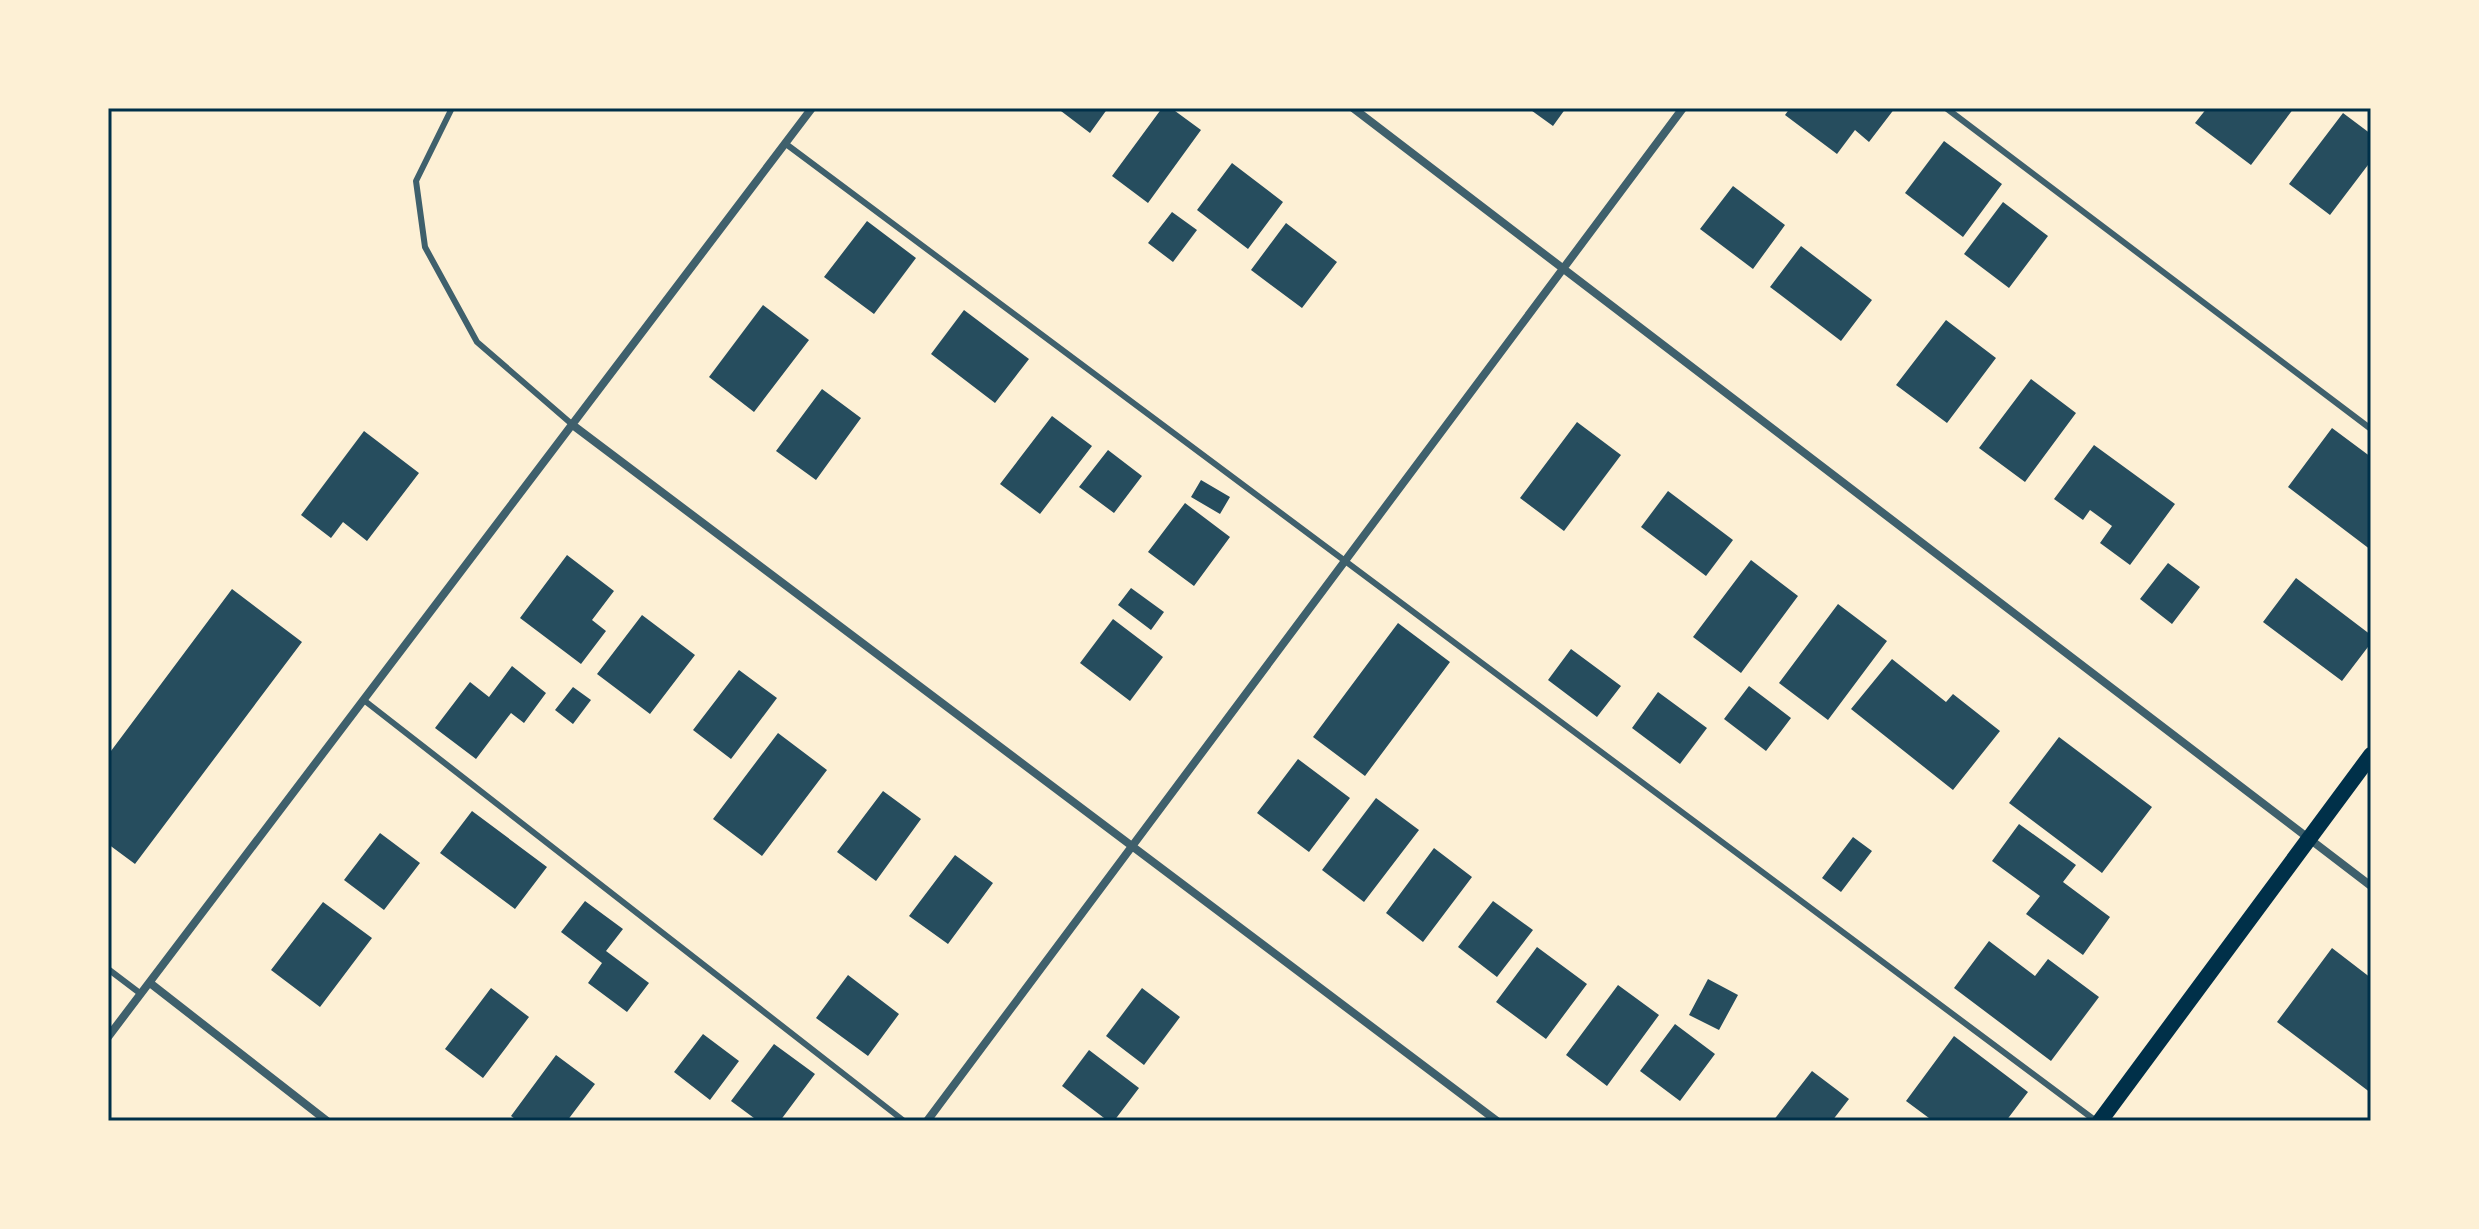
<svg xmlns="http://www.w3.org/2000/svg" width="2479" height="1229" font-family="'Public Sans',sans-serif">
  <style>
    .building { fill: #264d5e }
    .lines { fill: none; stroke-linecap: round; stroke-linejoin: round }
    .service { stroke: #3f606c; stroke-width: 6 }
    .minor { stroke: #3f606c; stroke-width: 8 }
    .secondary { stroke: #003049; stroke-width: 16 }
    .neatline { fill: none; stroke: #003049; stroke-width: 3 }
  </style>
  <rect width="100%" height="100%" fill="#fdf0d5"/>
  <path class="building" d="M1057,108H1108L1090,133Z
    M1162,108H1171L1201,130L1148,203L1112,176Z
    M1528,108H1566L1553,126Z
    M1790,108H1895L1869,142L1855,130L1837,154L1785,115Z
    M2207,108H2294L2251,165L2195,123Z
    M2343,113L2371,134V161L2330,215L2289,184Z
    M1944,141L2002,184L1963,237L1905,193Z
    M1232,163L1283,202L1248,249L1197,210Z
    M1733,186L1785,225L1753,269L1700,229Z
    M2003,202L2048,236L2009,288L1964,254Z
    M1172,212L1197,230L1173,262L1148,243Z
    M867,221L916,258L874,314L824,277Z
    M1286,223L1337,262L1302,308L1251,270Z
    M1801,246L1872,300L1841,341L1770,287Z
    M763,305L809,340L754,412L709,377Z
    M964,310L1029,359L995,403L931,354Z
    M1946,320L1996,358L1947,423L1896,385Z
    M2031,379L2076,413L2025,482L1979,448Z
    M822,389L861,418L816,480L776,451Z
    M1052,416L1092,446L1040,514L1000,484Z
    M1577,422L1621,455L1564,531L1520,498Z
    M2332,428L2371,457V550L2288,487Z
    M364,431L419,473L367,541L343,522L331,538L301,515Z
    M2094,445L2175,504L2130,565L2100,543L2112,526L2090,510L2083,520L2054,499Z
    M1108,450L1142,476L1114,513L1079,487Z
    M1201,480L1230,497L1220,514L1191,497Z
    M1668,491L1733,540L1706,576L1641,527Z
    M1185,503L1230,537L1194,586L1148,552Z
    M567,555L614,591L592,620L606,631L581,664L520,618Z
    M1751,560L1798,596L1741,673L1693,637Z
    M2168,563L2200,587L2172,624L2140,599Z
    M2296,578L2371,635V643L2342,681L2263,622Z
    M1131,588L1164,612L1151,630L1118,605Z
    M232,589L302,642L135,864L108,844V755Z
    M1838,604L1887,641L1828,720L1779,683Z
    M642,615L695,655L650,714L597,674Z
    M1113,619L1163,657L1130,701L1080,663Z
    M1398,623L1450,662L1365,776L1313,737Z
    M1571,649L1621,686L1597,717L1548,680Z
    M1892,659L1946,702L1953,694L2000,731L1953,790L1851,709Z
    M512,666L546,693L524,723L511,713L476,759L435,728L470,682L489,697Z
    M739,670L777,698L731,759L693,730Z
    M1749,686L1791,718L1766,751L1724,719Z
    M573,687L591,700L573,724L555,710Z
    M1658,692L1707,728L1680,764L1632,728Z
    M778,733L827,770L762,856L713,819Z
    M2059,737L2152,807L2102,873L2009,803Z
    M1298,759L1350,798L1309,852L1257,813Z
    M883,791L921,819L876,881L837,852Z
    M1376,798L1419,830L1364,902L1322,870Z
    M472,811L547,867L515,909L440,853Z
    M2019,824L2076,865L2063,882L2110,917L2083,955L2026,914L2040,896L1992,861Z
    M380,833L420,863L384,910L344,880Z
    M1853,837L1872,851L1841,892L1822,878Z
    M1434,848L1472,877L1423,942L1386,913Z
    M955,855L993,883L948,944L909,916Z
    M585,901L623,929L606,951L649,983L627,1012L588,983L602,963L561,932Z
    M1493,901L1533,930L1497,977L1458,947Z
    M323,902L372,938L320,1007L271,970Z
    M1989,941L2035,976L2048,959L2099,997L2051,1061L1954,988Z
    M1537,947L1587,984L1546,1039L1496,1002Z
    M2332,948L2371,978V1093L2277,1022Z
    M848,975L899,1014L868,1056L816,1018Z
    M1708,979L1738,995L1719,1030L1689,1015Z
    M1618,985L1659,1015L1607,1086L1566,1055Z
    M491,988L529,1017L483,1078L445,1049Z
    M1142,988L1180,1017L1144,1065L1106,1036Z
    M1675,1024L1715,1054L1680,1101L1640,1071Z
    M703,1034L739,1061L710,1100L674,1072Z
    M1954,1036L2028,1092L2006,1121H1933L1906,1101Z
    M774,1044L815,1074L780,1121H758L731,1101Z
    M1089,1050L1139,1088L1114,1121H1108L1062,1086Z
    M556,1055L595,1084L567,1121H518L511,1116Z
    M1812,1071L1849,1099L1832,1121H1773Z"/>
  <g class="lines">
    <path class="service" d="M452,108L416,181L425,247L477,342L574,426
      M1946,108L2371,429
      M786,144L2096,1121
      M365,701L904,1121
      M108,969L141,994"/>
    <path class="minor" d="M1353,108L2371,886
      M574,426L1497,1121
      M150,983L327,1121
      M108,1037L812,108
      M927,1121L1683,108"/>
    <path class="secondary" d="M2100,1121L2371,755"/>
  </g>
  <rect width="2479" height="1229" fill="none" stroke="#fdf0d5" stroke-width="220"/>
  <rect x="110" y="110" width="2259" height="1009" class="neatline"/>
</svg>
